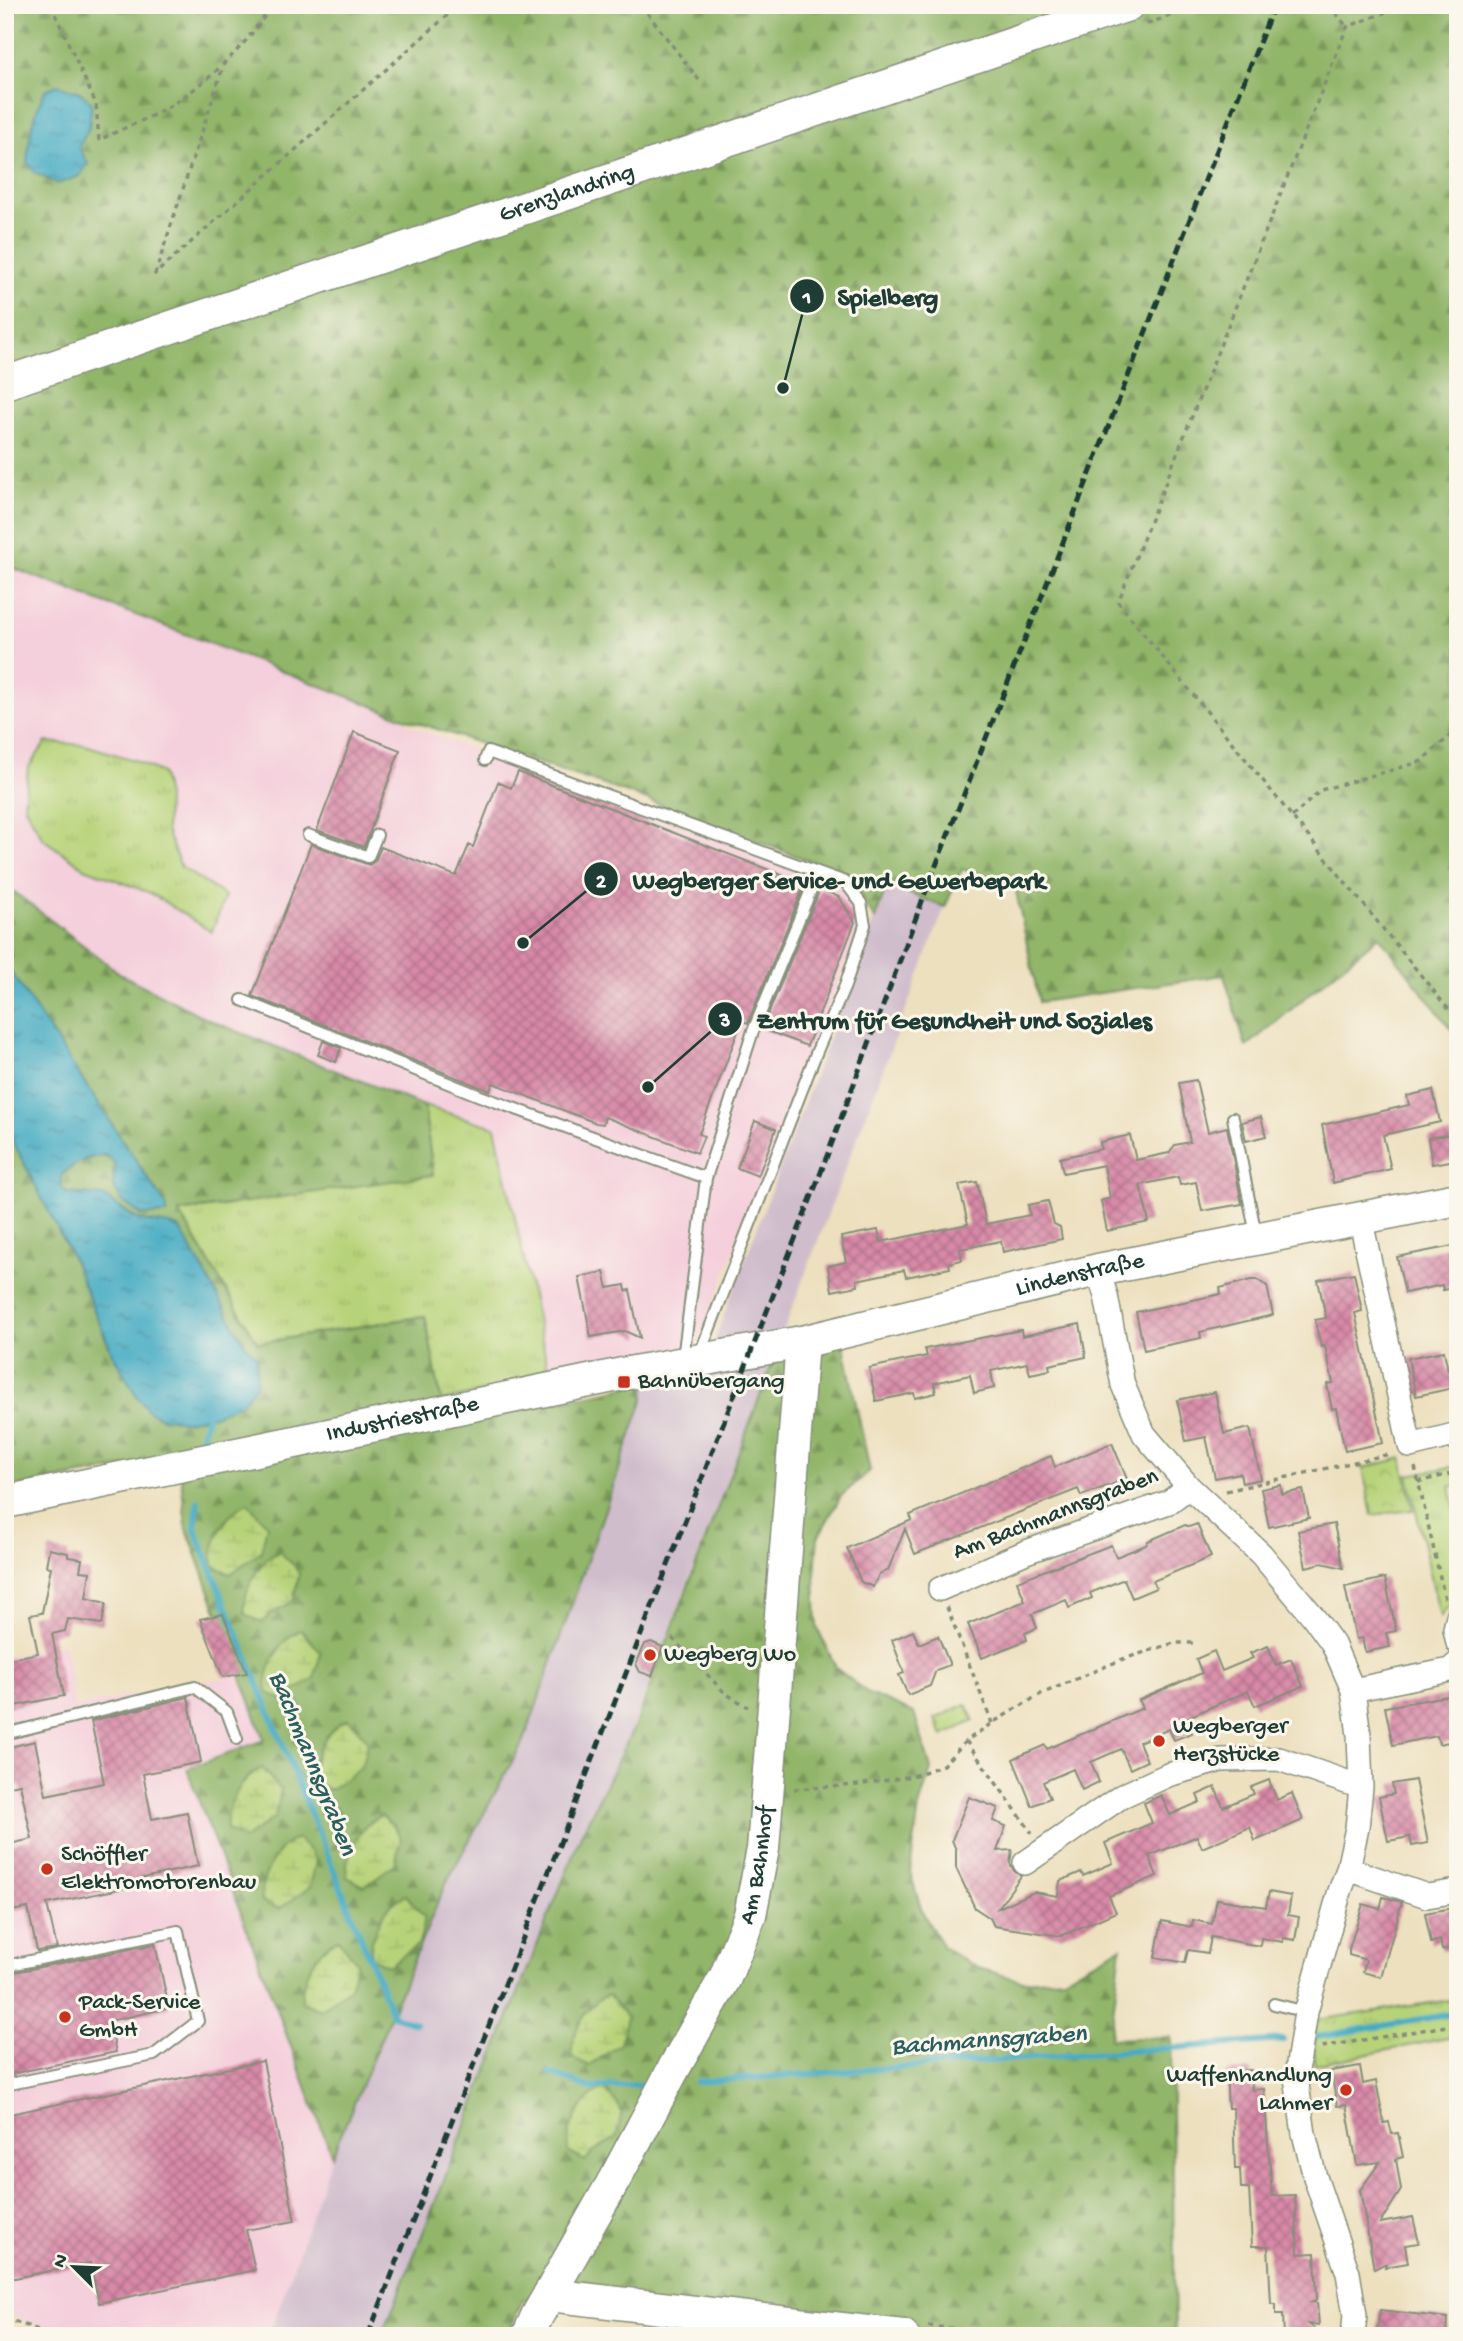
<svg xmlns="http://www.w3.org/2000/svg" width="1463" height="2341" font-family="'Gochi Hand',sans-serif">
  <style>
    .built { fill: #f4cfdc }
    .railway { fill: #d0bdcc }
    .grass { fill: url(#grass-tufts); stroke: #6b8856; stroke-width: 2 }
    .forest { fill: url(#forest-firs); stroke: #58794e; stroke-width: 2 }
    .wetland { fill: url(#wetland-marsh); stroke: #6b8856; stroke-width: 2 }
    .park { fill: url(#park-crowns); stroke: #6b8856; stroke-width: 2 }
    .water { fill: url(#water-ripples); stroke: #32747c; stroke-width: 2 }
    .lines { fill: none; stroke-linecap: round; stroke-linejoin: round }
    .stream { stroke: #44abc3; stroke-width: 6 }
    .building { fill: url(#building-cross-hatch) }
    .lane-casing { stroke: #868e7a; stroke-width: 14 }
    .street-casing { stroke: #868e7a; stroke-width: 26 }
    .secondary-casing { stroke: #868e7a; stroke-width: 35 }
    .path { stroke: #868e7a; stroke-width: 3.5; stroke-dasharray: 5 5; stroke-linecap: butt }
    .lane { stroke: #fff; stroke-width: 10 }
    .street { stroke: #fff; stroke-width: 23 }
    .secondary { stroke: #fff; stroke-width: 32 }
    .rail { stroke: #1f3d34; stroke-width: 5; stroke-dasharray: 10 5; stroke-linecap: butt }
    .poi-dot { fill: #c8321e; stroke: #fbf7ec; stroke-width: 2.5 }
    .labels { text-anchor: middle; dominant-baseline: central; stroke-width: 6; stroke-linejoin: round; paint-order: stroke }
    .street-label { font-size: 24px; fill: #1f3d34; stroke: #fbf7ec }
    .poi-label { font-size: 24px; fill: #1f3d34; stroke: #fbf7ec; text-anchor: start }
    .water-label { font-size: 26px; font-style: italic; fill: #2a5e5f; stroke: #fbf7ec }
    .leader { fill: none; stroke: #1f3d34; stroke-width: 2.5 }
    .callout-dot { fill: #1f3d34; stroke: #fbf7ec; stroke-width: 2.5 }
    .mark-label { font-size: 21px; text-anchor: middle; font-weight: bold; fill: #fff }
    .callout-label { font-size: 26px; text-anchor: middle; font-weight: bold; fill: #1f3d34; stroke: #fbf7ec; stroke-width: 6; stroke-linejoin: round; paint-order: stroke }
  </style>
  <defs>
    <pattern id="grass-tufts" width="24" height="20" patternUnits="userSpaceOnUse" patternTransform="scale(1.75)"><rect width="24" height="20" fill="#b7d379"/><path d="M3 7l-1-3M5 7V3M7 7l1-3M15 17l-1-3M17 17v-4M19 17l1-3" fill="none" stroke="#9db669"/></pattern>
    <pattern id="forest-firs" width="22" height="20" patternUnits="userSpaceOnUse" patternTransform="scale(1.75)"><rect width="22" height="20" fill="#91b569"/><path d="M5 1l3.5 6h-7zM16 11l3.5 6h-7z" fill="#769457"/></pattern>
    <pattern id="wetland-marsh" width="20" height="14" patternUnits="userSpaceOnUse" patternTransform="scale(1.75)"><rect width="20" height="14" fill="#b7d379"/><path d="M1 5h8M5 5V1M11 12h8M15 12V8" fill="none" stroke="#9db669"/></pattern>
    <pattern id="park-crowns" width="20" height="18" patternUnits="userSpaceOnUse" patternTransform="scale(1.75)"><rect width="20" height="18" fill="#b7d379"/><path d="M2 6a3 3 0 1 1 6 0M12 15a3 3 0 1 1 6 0" fill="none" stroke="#9db669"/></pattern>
    <pattern id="water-ripples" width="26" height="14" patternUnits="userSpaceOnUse" patternTransform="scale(1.75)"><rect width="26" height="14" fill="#44abc3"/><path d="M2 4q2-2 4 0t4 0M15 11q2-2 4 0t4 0" fill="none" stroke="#388c9f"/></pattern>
    <pattern id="building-cross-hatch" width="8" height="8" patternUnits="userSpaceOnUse" patternTransform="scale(1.75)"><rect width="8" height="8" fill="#d889a7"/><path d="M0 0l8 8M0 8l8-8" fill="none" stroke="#af7189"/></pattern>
  </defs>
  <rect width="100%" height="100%" fill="#fbf7ec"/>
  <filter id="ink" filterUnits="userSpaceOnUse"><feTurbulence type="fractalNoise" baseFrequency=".0143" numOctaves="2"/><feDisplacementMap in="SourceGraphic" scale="14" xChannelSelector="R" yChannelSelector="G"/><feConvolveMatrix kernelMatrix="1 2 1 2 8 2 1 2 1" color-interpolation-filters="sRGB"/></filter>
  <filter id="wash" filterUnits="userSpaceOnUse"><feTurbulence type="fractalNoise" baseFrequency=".00686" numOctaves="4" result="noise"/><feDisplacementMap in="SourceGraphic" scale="28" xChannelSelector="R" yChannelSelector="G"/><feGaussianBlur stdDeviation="1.57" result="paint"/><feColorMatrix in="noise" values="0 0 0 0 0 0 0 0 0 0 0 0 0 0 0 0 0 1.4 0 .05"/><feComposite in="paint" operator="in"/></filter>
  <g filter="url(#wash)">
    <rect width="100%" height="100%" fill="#ede0bf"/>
    <path class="built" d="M5,565L404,718L405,724L840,885L856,904L860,926L697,1347L550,1377L495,1127L424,1106L209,1020L121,975L5,885Z
      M65,1644L75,1707L240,1675L265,1740L187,1769L332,2156L269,2336H67L5,2314V1657Z"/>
    <path class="railway" d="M887,885L945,907L635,1721L581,1835L503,2336H269L332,2156L445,1885L525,1738L644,1398L645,1383L704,1368Z"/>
    <path class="grass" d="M46,742L85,745L137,761L162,773L167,797L166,831L181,867L225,896L212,932L150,893L85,868L43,839L24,805L28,768Z
      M424,1106L495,1127L550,1377L441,1401L425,1316L258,1343L179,1212L231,1205L430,1153Z
      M1458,1466V1485L1450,1487L1458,1523V1595L1440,1617L1408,1475Z
      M1458,1999V2061L1453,2037L1314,2065L1315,2020Z"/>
    <path class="forest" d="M5,5H1458V1038L1379,936L1246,1047L1224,975L1039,1002L1015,886L962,869L945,907L887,885L875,919L847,875L634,795L404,718L5,565Z
      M5,885L122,975L209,1020L424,1106L433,1175L179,1212L258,1343L425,1316L446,1426L645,1383L644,1398L525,1738L445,1885L332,2156L187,1769L264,1740L186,1526L179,1457L5,1489V1126L72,1257L112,1353L137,1396L257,1357L246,1346L170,1225L140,1221L103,1196L66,1193L61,1187V1176C74,1163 87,1157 105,1155L115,1164L113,1175L142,1215L167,1214V1207L5,963Z
      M838,1318L870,1471L841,1496L818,1537L815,1573L817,1627L836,1668L869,1694L914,1713L931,1769L919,1807L910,1872L922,1912L943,1947L978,1968L1023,1981L1064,1978L1121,1947L1110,2039L1171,2037L1175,2336H787L550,2307L523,2299L507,2336H382L581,1835L637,1721L777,1351Z"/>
    <path class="wetland" d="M248,1503L267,1525L261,1552L230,1574L213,1565C210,1543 226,1511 248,1503Z
      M279,1552L294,1565L299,1574L293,1601L269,1615L262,1623L245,1614C242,1592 258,1560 279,1552Z
      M301,1630L321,1652L314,1679L291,1693L284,1701L267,1692C264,1670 280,1638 301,1630Z
      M348,1719L368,1741L361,1768L330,1790L313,1781C310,1759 326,1727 348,1719Z
      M262,1768L281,1790L275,1817L244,1839L227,1830C225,1808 240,1777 262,1768Z
      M382,1815L396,1829L401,1838L395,1864L364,1886L347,1877C344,1855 360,1824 382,1815Z
      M297,1838L311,1852L316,1861L310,1887L279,1909L262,1901C260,1878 275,1847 297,1838Z
      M406,1895L425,1918L419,1944L388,1966L371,1958C369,1935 384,1904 406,1895Z
      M338,1939L357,1962L350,1988L320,2010L302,2002C300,1979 316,1948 338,1939Z
      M608,1995L627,2017L620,2044L589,2066L572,2057C570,2034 586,2003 608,1995Z
      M603,2089L617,2103L622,2112L616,2138L592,2153L585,2161L568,2152C565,2130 582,2098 603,2089Z"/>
    <path class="park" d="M1402,1458L1413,1510L1372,1515L1363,1468Z
      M966,1704L974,1721L943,1736L935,1719Z"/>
    <path class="water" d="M57,85L80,92L92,103L89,128L79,147L88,164L80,176L58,184L35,173L27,163C28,137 34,114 45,90Z
      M5,963L167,1207V1214L141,1215L122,1201L113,1186L115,1164L105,1155C87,1157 74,1163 61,1176V1187L66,1193L103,1196L140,1221L170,1225L180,1229L246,1346L257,1357L256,1385L242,1403L215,1415L185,1421L162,1418L148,1411L137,1396L112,1353L72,1257L5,1126Z"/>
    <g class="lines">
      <path class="stream" d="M200,1444L208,1412
        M198,1502L195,1529L393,2016L415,2023
        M1317,2037L1458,2013
        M550,2073L590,2088L649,2084
        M697,2082L1283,2040"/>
    </g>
    <g id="blocks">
      <path class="building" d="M354,732L400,750L364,847L317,830Z
        M518,772L805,884L748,1023L742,1021L699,1134L704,1136L697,1153L605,1117L603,1124L596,1123L493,1083L490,1091L252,996L311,844L369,865L375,861L381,847L456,876L469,845L473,847L498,782L511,788Z
        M820,889L839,897L855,922L807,1046L762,1029Z
        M323,1041L341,1048L336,1062L318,1055Z
        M1196,1080L1208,1132L1227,1127L1242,1204L1202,1211L1196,1182L1180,1185L1178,1177L1140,1185L1149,1222L1107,1231L1101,1201L1110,1198L1104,1165L1063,1173L1060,1158L1101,1149L1100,1142L1130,1135L1136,1160L1169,1153L1175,1145L1190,1142L1179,1083Z
        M1433,1090L1440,1122L1383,1135L1391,1169L1333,1183L1322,1125L1409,1105L1407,1096Z
        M1261,1117L1266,1136L1246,1141L1242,1122Z
        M755,1121L776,1129L758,1176L737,1168Z
        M1451,1134L1456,1160L1432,1164L1428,1138Z
        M977,1182L986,1224L1030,1215L1028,1205L1048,1201L1054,1224L1060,1227L1062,1239L1003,1252L1001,1241L960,1249L962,1260L949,1263L950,1268L906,1277L904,1270L857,1280L858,1286L832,1291L828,1266L846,1262L841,1237L878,1230L881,1242L968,1224L959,1185Z
        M1458,1245V1287L1443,1290L1442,1285L1405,1293L1397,1257Z
        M604,1272L608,1288L625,1285L626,1291L630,1290L640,1338L625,1331L591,1337L579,1277Z
        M1354,1273L1362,1311L1355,1313L1383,1443L1345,1451L1336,1408L1332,1409L1327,1384L1333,1383L1325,1346L1321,1347L1315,1320L1326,1318L1318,1280Z
        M1251,1280H1257L1267,1286L1273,1315L1200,1332L1201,1338L1144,1350L1136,1312L1221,1294L1220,1288Z
        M1080,1324L1086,1357L1049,1365L1050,1370L1030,1374L1027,1363L991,1371L994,1388L974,1393L970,1375L934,1383L936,1393L915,1398L914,1393L876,1401L869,1368L927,1356L925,1349L945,1345L1021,1330L1022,1336Z
        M1444,1351L1448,1370L1458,1368V1387L1416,1396L1408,1358Z
        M1215,1392L1224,1434L1250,1428L1261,1479L1242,1483L1240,1473L1215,1478L1206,1437L1186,1441L1177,1400Z
        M1112,1443L1127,1479L1081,1496L1078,1489L915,1554L905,1529L888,1570L879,1574L873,1587L861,1582L847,1548L912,1520L910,1515L1051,1456L1055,1467Z
        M1281,1485L1282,1494L1303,1490L1309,1518L1269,1527L1261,1489Z
        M1197,1524L1211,1557L1153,1581L1156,1588L1132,1598L1124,1579L1090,1593L1092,1598L1069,1608L1066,1600L1032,1614L1037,1628L1025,1633L1027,1640L982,1658L968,1624L1025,1601L1017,1581L1111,1545L1116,1557L1146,1545L1148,1541L1185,1525L1189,1527Z
        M1334,1524L1343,1568L1322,1563L1306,1567L1298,1531Z
        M49,1549L68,1553V1557L82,1559L80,1571L90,1572L86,1598L106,1603L102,1624L68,1619L65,1631L52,1634L64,1696L5,1708V1660L38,1653L30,1615L42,1613L51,1567L46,1566Z
        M1385,1578L1396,1631L1386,1633L1390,1647L1365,1652L1362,1638L1356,1639L1345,1587Z
        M223,1614L247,1673L223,1677L200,1619Z
        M913,1631L919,1644L938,1636L950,1665L936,1670L930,1686L908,1695L899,1675L904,1673L892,1640Z
        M651,1642L663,1647L652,1676L640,1672L636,1664L645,1644Z
        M1268,1646L1276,1665L1291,1659L1303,1686L1255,1706L1248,1691L1186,1718L1192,1733L1174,1740L1169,1729L1139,1742L1147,1761L1130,1769L1121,1749L1091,1762L1099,1782L1082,1790L1073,1769L1043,1782L1050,1798L1032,1806L1013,1759L1045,1745L1047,1749L1143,1708L1139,1700L1202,1673L1196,1659L1214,1651L1222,1671L1253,1658L1250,1653Z
        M1458,1694V1740L1439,1744L1437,1736L1393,1745L1385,1707Z
        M188,1697L201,1762L143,1774L152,1819L187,1812L198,1866L143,1878L144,1884L47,1904L57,1948L37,1951L28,1908L5,1912V1845L32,1839L20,1784L5,1787V1748L35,1741L46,1795L104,1783L91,1721Z
        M1269,1780L1277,1800L1292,1793L1303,1820L1255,1841L1250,1827L1202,1848L1197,1836L1149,1856L1157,1876L1109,1896L1116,1912L1061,1936L994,1926L990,1918L975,1908L956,1868V1850L952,1840L969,1797L998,1808L993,1821L1006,1826L997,1851L1012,1850L1010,1863L1014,1871L1021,1876L998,1908L1034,1892L1058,1896L1060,1881L1081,1872L1083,1876L1113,1863L1105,1843L1152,1823L1144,1803L1161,1795L1170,1815L1200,1802L1197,1795L1215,1787L1223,1807L1254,1794L1251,1787Z
        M1415,1780L1428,1843L1412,1846L1410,1837L1388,1841L1379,1797L1394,1794L1392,1784Z
        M1269,1892L1291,1896L1288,1915L1299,1917L1295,1940L1283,1938V1942L1261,1938L1260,1946L1211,1937L1208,1953L1188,1950L1185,1963L1155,1957L1162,1921L1192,1927L1193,1920L1212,1924L1217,1899L1266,1907Z
        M1383,1897L1402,1902L1381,1977L1363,1972L1366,1960L1349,1955V1949L1363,1904L1380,1909Z
        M1458,1907V1947L1442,1950L1440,1940L1431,1943L1425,1913Z
        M155,1944L169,2008L109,2021L116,2052L5,2075V1974Z
        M263,2061L295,2221L246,2230L255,2270L99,2303L90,2263L5,2280V2115Z
        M1360,2066L1363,2084L1376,2081L1384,2123L1389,2122L1392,2134L1398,2133L1403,2157L1396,2159L1401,2190L1380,2223L1413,2217L1419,2243L1405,2245L1408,2263L1385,2267L1386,2263L1374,2269L1360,2190L1380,2162L1357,2165L1346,2105L1337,2106L1331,2071Z
        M1251,2070L1252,2090L1264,2089L1272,2196L1295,2195L1298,2254L1315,2253L1317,2299L1311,2302L1317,2303L1319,2325L1309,2324L1323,2336H1284L1283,2314H1276V2304H1271L1268,2246H1252L1249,2188H1241L1240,2169H1235L1233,2108H1228L1226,2072Z
        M1380,2310L1448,2318L1447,2336H1387V2333L1377,2332Z"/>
    </g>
  </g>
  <g filter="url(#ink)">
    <use href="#blocks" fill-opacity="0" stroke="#868e7a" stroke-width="2"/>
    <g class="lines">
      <defs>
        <path id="lane" d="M485,760L488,752L845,882L861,903L865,925L845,986L817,1051L699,1356
          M308,835L368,857L377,835
          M242,1000L480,1096L706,1178
          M1233,1118L1256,1235
          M683,1359L706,1178L753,1031L818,873
          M5,1734L195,1687L227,1712L237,1739
          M5,1966L178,1931L198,2021L154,2055L5,2085
          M1274,2004L1306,2012"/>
        <path id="street" d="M1360,1217L1410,1446L1458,1434
          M1098,1270L1106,1296L1123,1385L1144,1434L1189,1487L1261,1554L1312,1615L1333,1644L1353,1690L1359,1735L1361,1787L1357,1828L1348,1869L1339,1894L1306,2012L1296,2077L1304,2134L1315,2177L1348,2273L1355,2315L1353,2336
          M940,1589L1026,1552L1169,1502L1189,1487
          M1458,1616L1455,1629L1458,1643
          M1353,1690L1450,1670L1458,1663
          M1025,1863L1122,1796L1168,1775L1221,1760L1279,1759L1361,1787
          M1348,1869L1427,1896L1458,1891"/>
        <g id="secondary">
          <path id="s1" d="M5,383L1128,5"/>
          <path id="s2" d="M5,1502L623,1374L802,1342L1098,1270L1458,1199"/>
          <path d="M549,2295L903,2336"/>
          <path id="s3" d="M528,2336L537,2316L617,2175L674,2068L725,1978L750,1915L763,1849L802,1342"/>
        </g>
      </defs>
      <use href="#lane" class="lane-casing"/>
      <use href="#street" class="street-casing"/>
      <use href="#secondary" class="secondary-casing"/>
      <path class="path" d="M51,5L96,104L99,140C121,129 146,120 168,107C209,82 246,46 272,5
        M641,5L699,80
        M1329,5L1347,27
        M1405,5L1347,27L1118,602L1458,1021
        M1147,24L1201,5
        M225,61L155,274L459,5
        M1292,817L1321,790L1420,762L1458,729
        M1415,1467L1445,1599
        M1418,1482L1458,1472
        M1226,1491L1390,1454
        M947,1607L992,1723
        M672,1638L725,1693L748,1707
        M966,1741L1032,1833
        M794,1789L857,1785L913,1776L943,1765L966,1741L992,1723L1041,1694L1123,1659L1174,1643H1193
        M1322,2047L1458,2024
        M5,2318L55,2336
        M928,2326L1030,2336"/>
      <use href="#lane" class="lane"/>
      <use href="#street" class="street"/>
      <use href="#secondary" class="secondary"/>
      <path class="rail" d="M368,2336L818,1180L924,896L1274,5"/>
    </g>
  </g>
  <g class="poi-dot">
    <rect x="617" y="1375" width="14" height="14" rx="3.5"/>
    <circle cx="650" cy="1655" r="7"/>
    <circle cx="1159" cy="1741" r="7"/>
    <circle cx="47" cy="1869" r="7"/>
    <circle cx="65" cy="2017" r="7"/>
    <circle cx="1346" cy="2090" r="7"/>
  </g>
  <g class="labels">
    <g class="street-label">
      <text stroke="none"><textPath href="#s1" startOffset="593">Grenzlandring</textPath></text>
      <text stroke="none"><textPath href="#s2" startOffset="1099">Lindenstraße</textPath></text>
      <text stroke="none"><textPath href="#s2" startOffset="406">Industriestraße</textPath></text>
      <text transform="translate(1056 1515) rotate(-21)">Am Bachmannsgraben</text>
      <text stroke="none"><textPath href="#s3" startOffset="527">Am Bahnhof</textPath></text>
    </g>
    <g class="poi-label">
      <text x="638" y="1382">Bahnübergang</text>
      <text x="664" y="1655">Wegberg Wo</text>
      <text x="1173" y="1727">Wegberger<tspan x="1173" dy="28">Herzstücke</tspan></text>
      <text x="61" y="1855">Schöffler<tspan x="61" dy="28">Elektromotorenbau</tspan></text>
      <text x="79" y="2003">Pack-Service<tspan x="79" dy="28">GmbH</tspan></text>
      <text x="1332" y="2076" text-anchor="end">Waffenhandlung<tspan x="1332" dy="28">Lahmer</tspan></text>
    </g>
    <g class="water-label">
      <text transform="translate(311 1764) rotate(68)">Bachmannsgraben</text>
      <text transform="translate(989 2042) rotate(-4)">Bachmannsgraben</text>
    </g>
  </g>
  <path class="leader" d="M783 388L807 296M523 943L601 879M648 1087L725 1019"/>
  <g class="callout-dot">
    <circle cx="783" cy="388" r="7"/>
    <circle cx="523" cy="943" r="7"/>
    <circle cx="648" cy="1087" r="7"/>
    <circle cx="807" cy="296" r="18"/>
    <circle cx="601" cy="879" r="18"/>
    <circle cx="725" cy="1019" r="18"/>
  </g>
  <g class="mark-label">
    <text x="807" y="303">1</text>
    <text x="601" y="887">2</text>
    <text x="725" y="1026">3</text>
  </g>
  <g class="callout-label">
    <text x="888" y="305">Spielberg</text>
    <text x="839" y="888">Wegberger Service- und Gewerbepark</text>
    <text x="954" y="1028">Zentrum für Gesundheit und Soziales</text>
  </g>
  <rect width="1463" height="2341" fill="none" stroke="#fbf7ec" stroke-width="28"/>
  <g transform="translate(74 2267) rotate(294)" stroke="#fbf7ec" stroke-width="5" paint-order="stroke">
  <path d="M0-5L12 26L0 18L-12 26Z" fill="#1f3d34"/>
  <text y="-10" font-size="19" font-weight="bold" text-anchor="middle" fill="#1f3d34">N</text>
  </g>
</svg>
